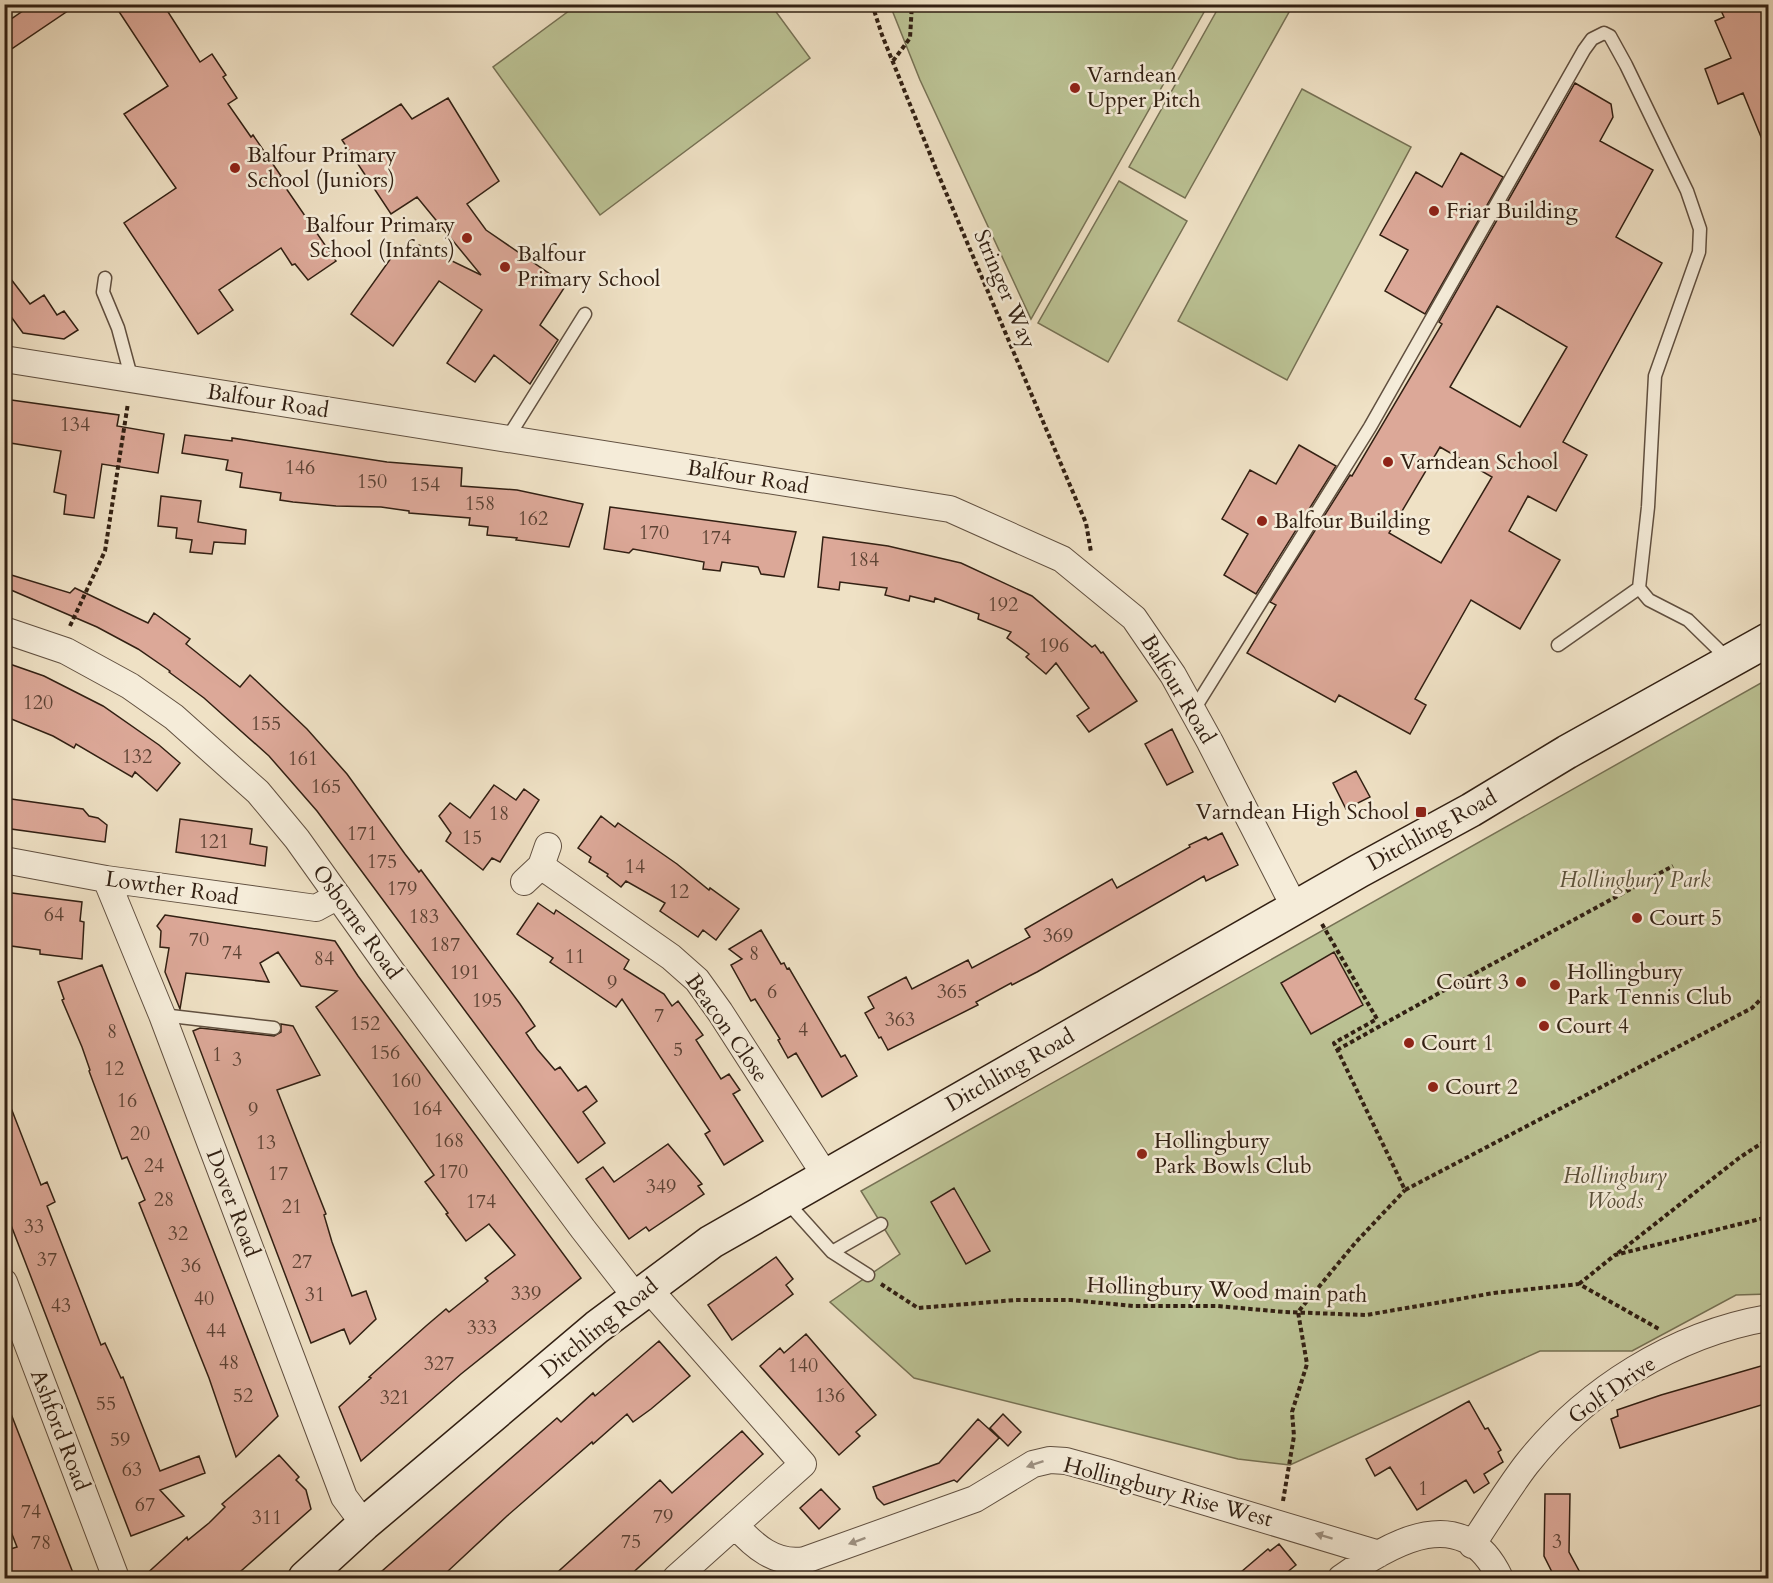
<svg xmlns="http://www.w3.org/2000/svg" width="1773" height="1583" font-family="Cardo,serif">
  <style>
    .green { fill: #bbc294; stroke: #767154; stroke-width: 1.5 }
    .building { fill: #dca898; stroke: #322013; stroke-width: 1.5; fill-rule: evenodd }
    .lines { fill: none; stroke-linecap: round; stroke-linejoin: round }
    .lane-casing { stroke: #615040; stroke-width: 15 }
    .street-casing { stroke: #615040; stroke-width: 28 }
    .secondary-casing { stroke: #322013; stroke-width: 36 }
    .path { stroke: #322013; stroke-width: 4; stroke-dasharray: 4.5 3; stroke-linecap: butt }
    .lane { stroke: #f5ecd9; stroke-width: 12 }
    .street { stroke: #f5ecd9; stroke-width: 26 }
    .secondary { stroke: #f5ecd9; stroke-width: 33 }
    .oneway { fill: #9d9080 }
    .poi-dot { fill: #8f2418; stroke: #f5ecd9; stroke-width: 2 }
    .labels { text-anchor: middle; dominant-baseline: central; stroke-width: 5; stroke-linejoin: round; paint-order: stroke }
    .number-label { font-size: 20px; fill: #5c4234 }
    .poi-label { font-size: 22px; fill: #322013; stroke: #f5ecd9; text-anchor: start }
    .street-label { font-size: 22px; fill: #322013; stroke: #f5ecd9 }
    .park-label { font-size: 22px; font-style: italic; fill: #5b513a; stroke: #f5ecd9 }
  </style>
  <rect width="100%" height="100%" fill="#efe1c5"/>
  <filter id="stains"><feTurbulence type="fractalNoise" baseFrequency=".00333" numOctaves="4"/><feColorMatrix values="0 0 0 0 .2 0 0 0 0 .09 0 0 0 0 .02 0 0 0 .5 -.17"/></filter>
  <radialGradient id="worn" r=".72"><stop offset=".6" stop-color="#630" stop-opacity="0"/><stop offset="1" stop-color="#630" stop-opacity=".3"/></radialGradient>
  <path class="green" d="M577,5H771L810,58L600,215L493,67Z
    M890,5H1208L1031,319L920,80Z
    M1220,5H1293L1185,198L1129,167Z
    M1302,89L1411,147L1287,380L1178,321Z
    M1119,181L1187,221L1108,362L1038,323Z
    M1768,679V1294L1736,1295L1632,1351H1540L1290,1465L1238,1459L914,1378L830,1302L900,1254L861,1191Z"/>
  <path class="building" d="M33,4H78L4,54V24Z
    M114,4H163L200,62L212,54L226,75L223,77L237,98L228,104L251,137L253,135L281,176L279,178L336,261L308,280L295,264L292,265L281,248L219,290L233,310L198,334L124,223L176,188L124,114L168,86Z
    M1718,4H1758L1768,29V154L1743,93L1718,104L1705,69L1731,58L1715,21L1724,17Z
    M1575,83L1611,104L1613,117L1600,141L1653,170L1616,237L1662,263L1563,442L1587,455L1556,511L1528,496L1509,531L1560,560L1520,629L1471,600L1415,699L1426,705L1410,734L1339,695L1335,702L1247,653L1276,605L1270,602L1350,475L1352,476L1442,324L1439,322ZM1497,306L1567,347L1520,427L1450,387ZM1440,447L1492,477L1441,563L1389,533Z
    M448,98L499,181L467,204L486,230L566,285L540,325L558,340L530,384L494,355L475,382L447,363L482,310L439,281L393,346L351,314L399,247L412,256L419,245L481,275L417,197L391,214L342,140L401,104L412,119Z
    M1461,153L1503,177L1425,314L1385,291L1408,250L1380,235L1416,172L1442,187Z
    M4,270L30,304L44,295L57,315L64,311L78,330L64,339L23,333L12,318L4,323Z
    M4,399L119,415L117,426L164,434L158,473L102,464L94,518L64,514L66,495L54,492L61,451L4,442Z
    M185,435L232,441V438L387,462L462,468L461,486L517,490L583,504L569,547L516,540L517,538L487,535L488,527L469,525L470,518L409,513V511L381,507L336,506L293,502L280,500L281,493L240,487L242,473L226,470L228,460L182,453Z
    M1299,445L1336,466L1256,594L1224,575L1248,534L1222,519L1250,470L1276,484Z
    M161,496L201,501L198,522L246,530L245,544L214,542L212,554L190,552L192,540L176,538L177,528L158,526Z
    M610,507L796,532L784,577L761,574L758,567L722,562L720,571L703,569L704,562L633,549L629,553L604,549Z
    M823,537L888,546L961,563L1032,596L1092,647L1095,645L1101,653L1103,652L1137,701L1089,732L1077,716L1089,708L1056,663L1046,674L1026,657L1029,654L1007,638L1011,632L978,619L979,614L935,598L934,602L910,596L909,601L885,595L887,588L840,582L839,590L818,587Z
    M8,574L70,593L75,588L148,623L154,613L190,639L186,644L240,687L250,675L307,729L347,774L405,854L419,872L421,870L520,1004L535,1026L526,1033L537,1049L555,1070L560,1067L578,1091L586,1086L597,1101L583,1112L605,1143L578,1163L317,811L269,756L204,698L169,672L170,671L138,649L97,627L4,587Z
    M4,662L44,676L103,706L159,745L180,763L157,791L135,772L132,777L76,744L74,748L53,736L4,716Z
    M1172,729L1193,772L1167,785L1145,744Z
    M1356,771L1370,797L1346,809L1333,783Z
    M494,785L516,800L524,789L539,800L500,862L492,858L483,870L446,841L451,833L439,816L450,803L470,818Z
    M4,798L83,809L89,816L98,818L107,825L105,842L4,828Z
    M601,816L615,827L618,823L677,864L709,890L710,888L739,909L716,940L703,930L698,937L660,911L665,903L626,881L621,887L607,876L608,874L589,862L591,857L578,848Z
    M180,819L252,829L250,844L267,847L265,866L176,852Z
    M1222,833L1238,865L1206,881L1204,876L1037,972L1012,985L1011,983L976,1002L978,1005L888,1050L881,1037L879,1038L865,1013L874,1008L868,997L906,977L912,989L968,960L972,968L1030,937L1025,929L1112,879L1117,888L1190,847L1189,845L1206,837L1208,840Z
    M4,892L82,902L80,921L84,922L82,959L40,954V950L4,945Z
    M538,903L554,914L556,910L629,960L624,969L664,994L672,1006L678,1001L703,1035L696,1040L721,1079L729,1074L740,1090L733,1094L763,1141L724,1165L705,1134L710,1131L622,999L616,1007L550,962L553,958L517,934Z
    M165,915L335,941L358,976L581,1278L461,1374L361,1461L339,1407L371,1378L369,1377L426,1326L446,1309L449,1312L488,1281L485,1278L515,1255L489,1224L466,1241L446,1214L448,1213L425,1182L434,1175L316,1007L337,991L301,986L278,952L260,963L269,982L186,973L180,1009L165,972L169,948L160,947L161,931L157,926Z
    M761,930L781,964L784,963L787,969L789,968L841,1057L845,1055L857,1076L822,1097L796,1053L788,1058L778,1040L780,1039L755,999L751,1001L731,965L742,959L729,949Z
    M1334,952L1363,1005L1311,1034L1281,983Z
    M102,965L278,1416L236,1457L209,1378L139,1203L145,1200L127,1157L122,1159L89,1071L90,1070L82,1047L62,1000L64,999L58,982Z
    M281,1024L293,1026L320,1075L277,1090L326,1214L324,1215L332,1242L352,1296L366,1291L376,1319L350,1344L344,1329L311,1343L193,1031L200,1028L274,1036L281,1032Z
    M6,1095L41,1185L47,1182L55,1202L47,1206L101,1345L105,1343L121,1378L123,1377L160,1471L199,1456L205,1473L160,1490L184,1516L131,1536L4,1207V1096Z
    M668,1144L702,1184L698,1186L704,1194L649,1231L646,1227L629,1239L586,1179L603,1167L614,1182Z
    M954,1188L990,1251L966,1264L931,1202Z
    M776,1257L793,1279L786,1285L793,1294L732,1340L708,1305Z
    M806,1334L876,1415L856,1432L860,1436L839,1455L760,1366L780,1348L784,1353Z
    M659,1341L690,1376L651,1409L633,1422L627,1414L593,1444L592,1442L507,1516L447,1572L437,1578H374L557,1418L561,1422L593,1393L595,1396Z
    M1768,1364V1403L1620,1448L1611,1419L1618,1416L1617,1410L1661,1395Z
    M4,1401H6L75,1578H4V1551L17,1547L4,1514Z
    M1469,1401L1485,1429L1488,1428L1501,1450L1498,1452L1503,1462L1484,1474L1489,1483L1474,1493L1466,1480L1417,1510L1390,1467L1375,1476L1366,1459Z
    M1003,1414L1021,1432L1008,1446L990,1428Z
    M978,1419L999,1438L957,1482L954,1480L884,1505L877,1498L873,1487L939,1463Z
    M742,1431L763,1454L627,1578H551L660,1480L672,1493Z
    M279,1455L299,1477L296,1480L306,1490L311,1509L233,1578H142L187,1537L188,1540L209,1523L225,1507L222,1504Z
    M821,1489L840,1509L819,1529L800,1508Z
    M1545,1494H1570L1569,1552L1583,1578H1555L1544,1556Z
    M1279,1544L1296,1565L1280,1578H1234L1268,1549L1270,1551Z"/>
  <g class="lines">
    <defs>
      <path id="lane" d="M105,278L103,292L118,328L132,380
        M507,439L585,314
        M1558,645L1639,588
        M1193,711L1370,427L1584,50L1592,39L1604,33L1610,36L1626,65L1687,191L1700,229L1699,252L1655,376L1648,507L1639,588L1649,600L1688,620L1730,661
        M162,1015L274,1028
        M787,1202L832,1252L868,1275
        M832,1252L881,1224"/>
      <path id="street" d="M4,359L950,509L1062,559L1134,618L1173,675L1210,742L1295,908
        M4,630L66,651L130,686L174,717L258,792L297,839L392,972L583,1229L636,1297
        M4,860L106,879L316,908L338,896
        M541,866L671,957L697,980L720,1012L825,1175
        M106,879L162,1015L344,1497L364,1524
        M524,882L541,866L548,846
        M4,1282L116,1578
        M648,1288L803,1464L676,1578
        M735,1525C754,1546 775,1565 805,1560L975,1499L1033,1464L1050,1460L1066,1461L1106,1472L1379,1554
        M1472,1545C1490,1518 1507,1490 1526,1465C1585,1390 1675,1334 1768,1318
        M1341,1578C1392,1542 1463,1500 1500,1578"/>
      <path id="secondary" d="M305,1578L364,1524L597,1327L711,1242L1359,871L1471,810L1567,752L1768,640"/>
    </defs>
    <use href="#lane" class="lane-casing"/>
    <use href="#street" class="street-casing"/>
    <use href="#secondary" class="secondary-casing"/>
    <path class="path" d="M540,4L550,10L557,4
      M872,4L882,35L936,169L1086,523L1091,552
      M893,61L910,38L912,4
      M70,626L105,551L128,403
      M1322,924L1377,1019L1334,1043L1405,1190L1752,1008L1768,992
      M1337,1050L1459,982L1673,866
      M1618,1253L1739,1158L1768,1139
      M881,1284L918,1308L1016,1300H1071L1133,1306H1217L1285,1312L1366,1315L1494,1293L1579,1284L1659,1329
      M1579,1284L1615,1255L1768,1217
      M1283,1501L1294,1436L1292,1412L1307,1364L1298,1312L1356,1242L1405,1190"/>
    <use href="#lane" class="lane"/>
    <use href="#street" class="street"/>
    <use href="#secondary" class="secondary"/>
  </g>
  <defs><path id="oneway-solid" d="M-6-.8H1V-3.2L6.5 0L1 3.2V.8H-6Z" transform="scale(1.5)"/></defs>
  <g class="oneway">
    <use href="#oneway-solid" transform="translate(1035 1464) rotate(161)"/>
    <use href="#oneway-solid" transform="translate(1324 1536) rotate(-163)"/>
    <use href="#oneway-solid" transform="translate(857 1541) rotate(160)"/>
  </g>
  <g class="poi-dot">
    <circle cx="1075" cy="88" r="6"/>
    <circle cx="235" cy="168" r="6"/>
    <circle cx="1434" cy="211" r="6"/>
    <circle cx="467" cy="238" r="6"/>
    <circle cx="505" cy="267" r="6"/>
    <circle cx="1388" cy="462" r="6"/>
    <circle cx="1262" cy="521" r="6"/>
    <rect x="1415" y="806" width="12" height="12" rx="3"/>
    <circle cx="1637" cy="918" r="6"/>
    <circle cx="1521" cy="982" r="6"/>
    <circle cx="1555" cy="985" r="6"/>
    <circle cx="1544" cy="1026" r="6"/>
    <circle cx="1409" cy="1043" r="6"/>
    <circle cx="1433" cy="1087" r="6"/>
    <circle cx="1142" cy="1154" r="6"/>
  </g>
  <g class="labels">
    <g class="number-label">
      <text x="75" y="424">134</text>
      <text x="300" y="467">146</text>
      <text x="372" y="481">150</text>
      <text x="425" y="484">154</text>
      <text x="480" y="503">158</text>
      <text x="533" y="518">162</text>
      <text x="654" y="532">170</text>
      <text x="716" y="537">174</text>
      <text x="864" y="559">184</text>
      <text x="1003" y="604">192</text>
      <text x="1054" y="645">196</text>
      <text x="38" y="702">120</text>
      <text x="266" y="723">155</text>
      <text x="137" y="756">132</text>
      <text x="303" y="758">161</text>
      <text x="326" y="786">165</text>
      <text x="499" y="813">18</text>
      <text x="362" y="833">171</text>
      <text x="472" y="837">15</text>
      <text x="214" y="841">121</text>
      <text x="382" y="861">175</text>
      <text x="635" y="866">14</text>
      <text x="402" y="888">179</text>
      <text x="679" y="891">12</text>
      <text x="54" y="914">64</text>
      <text x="424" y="916">183</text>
      <text x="1058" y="935">369</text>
      <text x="199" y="939">70</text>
      <text x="445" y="944">187</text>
      <text x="232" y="952">74</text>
      <text x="754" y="953">8</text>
      <text x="575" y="956">11</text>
      <text x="324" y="958">84</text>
      <text x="465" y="972">191</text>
      <text x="612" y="982">9</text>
      <text x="772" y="991">6</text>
      <text x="952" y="991">365</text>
      <text x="487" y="1000">195</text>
      <text x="659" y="1015">7</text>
      <text x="900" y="1019">363</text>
      <text x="365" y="1023">152</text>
      <text x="803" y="1029">4</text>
      <text x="112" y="1031">8</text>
      <text x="678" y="1049">5</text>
      <text x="385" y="1052">156</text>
      <text x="217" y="1054">1</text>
      <text x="237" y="1059">3</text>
      <text x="114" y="1068">12</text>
      <text x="406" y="1080">160</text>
      <text x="127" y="1100">16</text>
      <text x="427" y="1108">164</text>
      <text x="253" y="1109">9</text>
      <text x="140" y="1133">20</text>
      <text x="449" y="1140">168</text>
      <text x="266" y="1142">13</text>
      <text x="154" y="1165">24</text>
      <text x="453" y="1171">170</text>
      <text x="278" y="1173">17</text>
      <text x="661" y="1186">349</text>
      <text x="164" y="1199">28</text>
      <text x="481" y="1201">174</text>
      <text x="292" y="1206">21</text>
      <text x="34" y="1226">33</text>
      <text x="178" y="1233">32</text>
      <text x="47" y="1259">37</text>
      <text x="302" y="1261">27</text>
      <text x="191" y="1265">36</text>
      <text x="526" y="1293">339</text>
      <text x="315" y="1294">31</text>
      <text x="204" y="1298">40</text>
      <text x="61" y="1305">43</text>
      <text x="482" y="1327">333</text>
      <text x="216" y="1330">44</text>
      <text x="229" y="1362">48</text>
      <text x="439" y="1363">327</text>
      <text x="803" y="1365">140</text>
      <text x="243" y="1395">52</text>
      <text x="830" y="1395">136</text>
      <text x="395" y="1397">321</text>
      <text x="106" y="1403">55</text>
      <text x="120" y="1439">59</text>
      <text x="132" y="1469">63</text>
      <text x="1423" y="1488">1</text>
      <text x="145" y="1504">67</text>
      <text x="31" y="1511">74</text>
      <text x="663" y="1516">79</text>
      <text x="267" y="1517">311</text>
      <text x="631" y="1541">75</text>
      <text x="1557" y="1541">3</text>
      <text x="41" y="1542">78</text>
    </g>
    <g class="poi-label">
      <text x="1087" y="75">Varndean<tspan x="1087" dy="25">Upper Pitch</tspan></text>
      <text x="247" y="155">Balfour Primary<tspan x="247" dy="25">School (Juniors)</tspan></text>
      <text x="1446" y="211">Friar Building</text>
      <text x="455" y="225" text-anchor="end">Balfour Primary<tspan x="455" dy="25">School (Infants)</tspan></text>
      <text x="517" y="254">Balfour<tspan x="517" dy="25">Primary School</tspan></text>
      <text x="1400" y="462">Varndean School</text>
      <text x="1274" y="521">Balfour Building</text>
      <text x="1409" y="812" text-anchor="end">Varndean High School</text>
      <text x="1649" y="918">Court 5</text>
      <text x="1567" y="972">Hollingbury<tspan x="1567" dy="25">Park Tennis Club</tspan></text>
      <text x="1509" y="982" text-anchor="end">Court 3</text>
      <text x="1556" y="1026">Court 4</text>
      <text x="1421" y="1043">Court 1</text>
      <text x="1445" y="1087">Court 2</text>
      <text x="1154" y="1141">Hollingbury<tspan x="1154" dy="25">Park Bowls Club</tspan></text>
    </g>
    <g class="street-label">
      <text transform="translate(1005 289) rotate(67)">Stringer Way</text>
      <text transform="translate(268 401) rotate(9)">Balfour Road</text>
      <text transform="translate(748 477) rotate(9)">Balfour Road</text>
      <text transform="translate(1178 689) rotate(59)">Balfour Road</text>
      <text transform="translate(1432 830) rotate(-29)">Ditchling Road</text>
      <text transform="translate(172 888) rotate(8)">Lowther Road</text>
      <text transform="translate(357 922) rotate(54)">Osborne Road</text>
      <text transform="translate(727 1028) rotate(55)">Beacon Close</text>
      <text transform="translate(1010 1070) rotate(-30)">Ditchling Road</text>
      <text transform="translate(233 1203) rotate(69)">Dover Road</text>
      <text transform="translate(1227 1290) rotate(2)">Hollingbury Wood main path</text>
      <text transform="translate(599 1328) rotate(-39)">Ditchling Road</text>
      <text transform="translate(1612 1390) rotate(-35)">Golf Drive</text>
      <text transform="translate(60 1430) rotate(69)">Ashford Road</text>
      <text transform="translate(1168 1492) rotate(15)">Hollingbury Rise West</text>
    </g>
    <g class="park-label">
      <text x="1635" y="880">Hollingbury Park</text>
      <text x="1615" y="1176">Hollingbury<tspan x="1615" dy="25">Woods</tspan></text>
    </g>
  </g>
  <rect width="1773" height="1583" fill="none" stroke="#efe1c5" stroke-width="24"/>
  <rect x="6" y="6" width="1761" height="1571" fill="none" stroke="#322013" stroke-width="3"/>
  <rect x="12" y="12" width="1749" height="1559" fill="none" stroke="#322013" stroke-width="1.5"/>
  <rect width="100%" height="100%" filter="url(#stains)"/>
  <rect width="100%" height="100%" fill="url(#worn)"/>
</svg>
